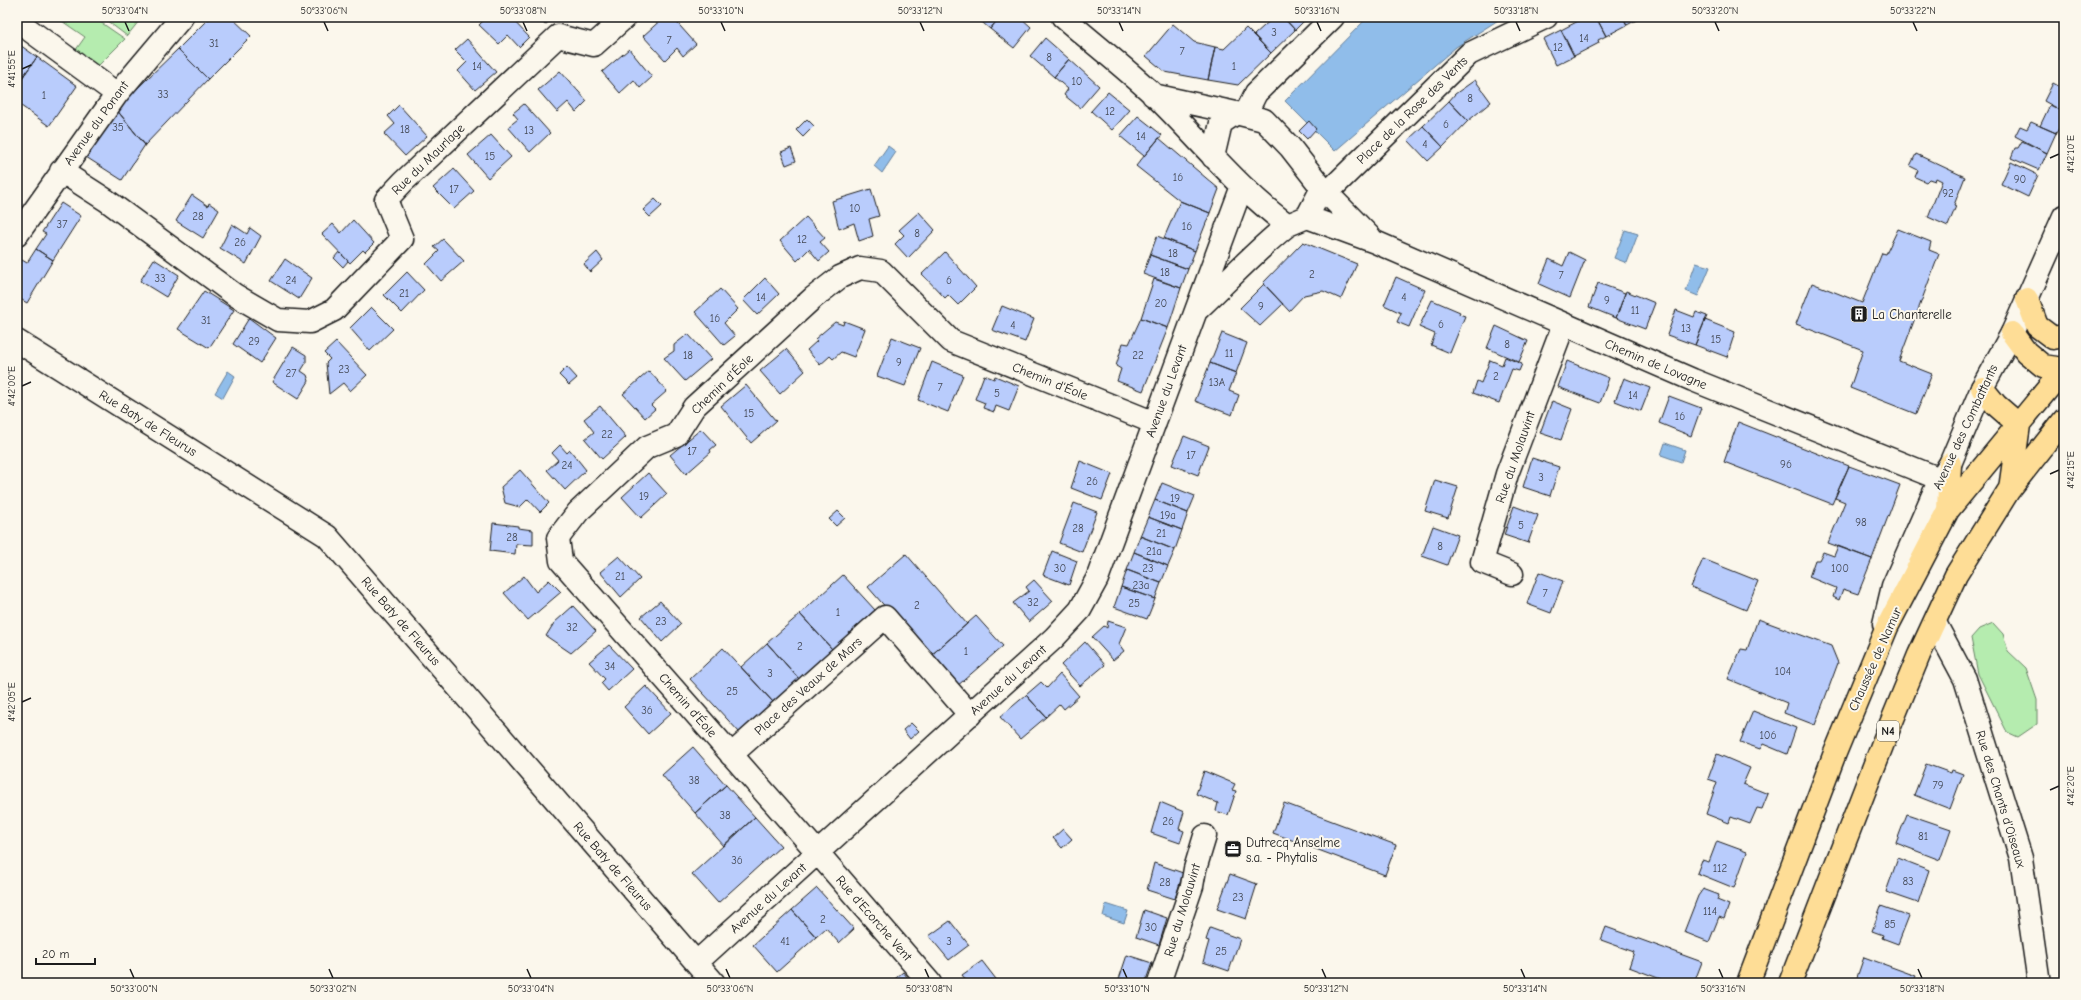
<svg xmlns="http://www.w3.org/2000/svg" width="2081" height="1000" font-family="'Comic Neue',sans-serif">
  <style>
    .green { fill: #b5ecaf; stroke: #688466 }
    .water { fill: #90bdea; stroke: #627d98 }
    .building { fill: #b9ccfc; stroke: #1c1c1c }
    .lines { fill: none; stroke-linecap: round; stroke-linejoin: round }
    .minor-casing { stroke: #1c1c1c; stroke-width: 25 }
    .major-casing { stroke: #1c1c1c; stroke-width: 25 }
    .minor { stroke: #fbf7ec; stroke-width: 22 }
    .major { stroke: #fedd96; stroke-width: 22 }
    .ticks { fill: none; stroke: #1c1c1c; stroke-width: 1.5 }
    .labels { text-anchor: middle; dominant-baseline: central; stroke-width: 4; stroke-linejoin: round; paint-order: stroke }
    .number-label { font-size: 11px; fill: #434854 }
    .shield { fill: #fbf7ec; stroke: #5f5e5a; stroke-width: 1 }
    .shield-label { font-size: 12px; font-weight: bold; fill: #1c1c1c }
    .street-label { font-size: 13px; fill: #1c1c1c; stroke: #fbf7ec }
    .poi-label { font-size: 13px; fill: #1c1c1c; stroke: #fbf7ec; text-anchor: start }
    .neatline { fill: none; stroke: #1c1c1c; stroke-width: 1.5 }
    .ticks-label { font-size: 10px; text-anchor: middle; fill: #1c1c1c }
  </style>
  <rect width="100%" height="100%" fill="#fbf7ec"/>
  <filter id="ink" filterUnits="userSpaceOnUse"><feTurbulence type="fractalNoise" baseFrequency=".025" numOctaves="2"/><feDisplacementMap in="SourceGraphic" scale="8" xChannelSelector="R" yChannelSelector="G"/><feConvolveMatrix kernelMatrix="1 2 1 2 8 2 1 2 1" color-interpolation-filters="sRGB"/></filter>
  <g filter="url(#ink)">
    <path class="green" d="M56,17H93L125,39L97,67L75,51L85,37Z
      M102,17H134L139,21L127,36Z
      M1993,623L2003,634L2008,651L2026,668L2037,700V724L2018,737L2007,732L1978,674L1971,638L1979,629Z"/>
    <path class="water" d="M1368,17H1503L1456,47L1335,151L1285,101Z
      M888,146L896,152L882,173L874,166Z
      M1625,230L1638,234L1627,263L1614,258Z
      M1696,263L1710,267L1698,296L1686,291Z
      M228,371L235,376L223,398L215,393Z
      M1665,443L1685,450L1681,462L1661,455Z
      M1106,904L1128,911L1124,923L1103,916Z"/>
    <path class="building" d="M210,17H231L251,36L208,79L178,49Z
      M487,17H510L529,37L519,47L508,35L499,44L479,25Z
      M537,17H554L545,25Z
      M664,17H672L696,44L683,56L677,48L665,60L643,36Z
      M976,17H1000L990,29Z
      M1000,17H1020L1031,27L1014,48L990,29Z
      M1274,17H1283L1295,30L1271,53L1254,35Z
      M1283,17H1308L1295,30Z
      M1586,17H1596L1606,36L1598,40L1599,43L1574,56L1561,30Z
      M1596,17H1623L1627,25L1606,36Z
      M1623,17H1642L1627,25Z
      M1173,24L1194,42L1215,47L1208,80L1165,72L1146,56Z
      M1246,28L1271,53L1238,85L1208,80L1215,47L1224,49Z
      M1561,30L1574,56L1556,65L1543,39Z
      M1045,38L1069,59L1054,77L1030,56Z
      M467,39L496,72L475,90L458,71L467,62L455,50Z
      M17,43L37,57L17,85Z
      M178,49L208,79L145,145L116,109Z
      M629,49L652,77L640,88L634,80L620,93L602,72Z
      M37,57L77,86L49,126L17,103V85Z
      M1069,59L1099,86L1080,108L1064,95L1068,89L1054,77Z
      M560,71L587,101L576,112L568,102L557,112L538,90Z
      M1475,80L1491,102L1468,121L1449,101L1455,94Z
      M2053,83L2064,89V112L2044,101Z
      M1108,92L1130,110L1112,130L1091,111Z
      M1449,101L1468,121L1443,147L1423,126Z
      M524,104L550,133L530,152L508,127L518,119L513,113Z
      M399,105L427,136L405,156L384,134L395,124L388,116Z
      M2050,105L2064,112V121L2056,133L2040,126Z
      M116,109L145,145L122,180L86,157Z
      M1138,116L1162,135L1144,156L1120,136Z
      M807,119L814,126L803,137L796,130Z
      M1309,121L1316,129L1307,139L1299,131Z
      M2031,122L2056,133L2047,153L2015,136L2020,126L2027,129Z
      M1423,126L1443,147L1428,161L1408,140Z
      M491,135L511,157L488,178L468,155Z
      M1159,138L1219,189L1210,213L1180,201L1136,166Z
      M2022,141L2047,153L2039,170L2011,158L2015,148H2018Z
      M791,148L796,161L786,165L781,152Z
      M1916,154L1965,177L1954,205L1956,206L1948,226L1928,217L1942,181L1936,178L1935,181L1929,179L1926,182L1915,177L1918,170L1910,166Z
      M2011,162L2038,175L2028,197L2001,184Z
      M454,169L474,191L454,209L433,188Z
      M871,189L879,216L869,219L873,236L859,241L854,223L839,229L832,201Z
      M192,195L208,206L209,203L219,210L203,238L176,221Z
      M655,199L662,206L650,217L643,210Z
      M1180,201L1210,213L1195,251L1164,238Z
      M61,203L81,216L53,260L36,249L46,234L42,232Z
      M919,212L935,230L908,258L895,244L904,235L899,230Z
      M806,217L825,238L820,242L829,252L819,261L809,249L797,261L780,241Z
      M353,220L374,243L365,252L363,250L350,263L322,234L333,224L341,233Z
      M232,224L247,234L250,228L261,236L246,264L220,248Z
      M1898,229L1931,242L1929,250L1939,254L1899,361L1932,374L1916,414L1850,388L1863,350L1796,324L1812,283L1862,303L1882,253L1886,254Z
      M1157,236L1195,251L1188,269L1150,255Z
      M443,239L464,261L441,281L426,264L439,251L434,247Z
      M1303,242L1357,264L1341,299L1323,291L1304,295L1289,311L1263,283Z
      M36,249L53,260L27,303L17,297V268L22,260L27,263Z
      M339,252L348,261L343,267L334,258Z
      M597,252L603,260L590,272L584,264Z
      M945,252L976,287L958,305L948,295L945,298L922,274Z
      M1569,252L1585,260L1570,298L1539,284L1549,259L1563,266Z
      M1150,255L1188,269L1181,288L1143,274Z
      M154,259L179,275L166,297L140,281Z
      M285,259L312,278L299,299L271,281Z
      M407,272L424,290L402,313L384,295Z
      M1396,277L1425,290L1409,327L1397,322L1401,313L1384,305Z
      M765,278L779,294L757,315L743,300Z
      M1154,279L1181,288L1168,328L1141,318Z
      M1598,283L1625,293L1616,318L1589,307Z
      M1264,284L1283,304L1260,326L1240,308Z
      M720,289L738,309L724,323L735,336L724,345L695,312Z
      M204,291L234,310L209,348L178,329Z
      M1626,291L1655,303L1645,329L1616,318Z
      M1432,300L1460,312L1459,314L1465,316L1450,353L1431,345L1435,334L1419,327Z
      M1002,306L1034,319L1025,342L992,330Z
      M371,307L393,329L370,351L350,328Z
      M1676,310L1694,317L1696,312L1707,316L1695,345L1667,335Z
      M249,318L276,338L260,363L233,344Z
      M1141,318L1168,328L1143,391L1117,381L1121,369L1116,366L1123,343L1129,344Z
      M1705,320L1735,332L1727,357L1695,345Z
      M844,321L865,329L854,357L841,352L833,359L830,356L820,365L807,350L817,341L815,339L835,322L843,325Z
      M1496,326L1528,341L1519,362L1487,348Z
      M1222,333L1247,343L1236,373L1210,363Z
      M688,334L711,359L685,381L664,358L674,351V345Z
      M892,337L920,348L905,386L877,376Z
      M336,342L367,375L350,391L343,383L329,394L326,363L330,359L324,353Z
      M293,347L306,355V363L301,371L307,375L309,381L298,399L272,382Z
      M786,349L805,371L780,394L760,371Z
      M1505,357L1522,364L1519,371L1512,369L1499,403L1473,393L1477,381L1481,383L1490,360L1502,365Z
      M1567,361L1609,378L1600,403L1558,387Z
      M932,362L963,375L948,412L918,400Z
      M1210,363L1236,373L1229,391L1239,395L1232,415L1195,401Z
      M567,367L577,378L569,385L559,375Z
      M649,371L667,391L651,405L655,409L645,418L623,394Z
      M984,375L994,379L995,376L1019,386L1009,411L996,406L994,412L983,408L985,403L975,399Z
      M1624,378L1650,388L1641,411L1615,401Z
      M746,385L776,421L751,443L721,406Z
      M1669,396L1701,408L1691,436L1659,423Z
      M1552,401L1572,409L1561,440L1540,433Z
      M600,406L626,437L602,459L585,439L594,432L584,419Z
      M1738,422L1849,466L1832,504L1724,462Z
      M701,429L716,445L710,450L711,452L686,474L670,455Z
      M1184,436L1209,446L1198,475L1172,465Z
      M560,445L567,453L570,450L586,470L565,490L547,470L558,460L552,453Z
      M1532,458L1559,467L1550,496L1523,487Z
      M1080,461L1112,474L1102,500L1071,488Z
      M1849,466L1900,485L1872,559L1828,543L1845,502L1835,498Z
      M520,470L549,503L540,512L528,499L520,507L505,503L501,487Z
      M648,473L667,494L641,518L622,497Z
      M1435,480L1458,487L1448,518L1425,511Z
      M1162,483L1195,496L1188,513L1155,500Z
      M1155,500L1188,513L1182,530L1148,517Z
      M1074,503L1097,512L1082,552L1059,543Z
      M1514,506L1538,515L1528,543L1504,535Z
      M838,511L845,518L836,526L829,519Z
      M1148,517L1182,530L1175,550L1140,536Z
      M493,523L518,526V528L533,530V545L516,544L515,554L490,551Z
      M1433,526L1458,535L1447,565L1422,556Z
      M1140,536L1175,550L1168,566L1134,552Z
      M1838,546L1872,559L1858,594L1843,589L1839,600L1833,597L1836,588L1809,577L1815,560H1819L1823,552L1834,556Z
      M1052,551L1077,561L1069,585L1043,575Z
      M1134,552L1168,566L1161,583L1127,570Z
      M906,554L967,624L929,657L868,587Z
      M619,556L640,579L621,597L600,572Z
      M1703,559L1758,581L1746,610L1691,587Z
      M1127,570L1161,583L1155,599L1121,587Z
      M1539,572L1563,581L1551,613L1527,604Z
      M843,575L875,610L832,649L800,614Z
      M524,576L536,592L549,580L561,592L528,620L504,593Z
      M1034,580L1053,601L1029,622L1013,603L1029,591L1026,587Z
      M1121,587L1155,599L1147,619L1114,607Z
      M660,601L681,624L662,642L641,617Z
      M573,606L596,631L571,653L546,636L554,623Z
      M800,614L832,649L799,679L767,643Z
      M976,616L1003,646L956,687L929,657Z
      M1758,619L1831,646L1838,663L1815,725L1784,713L1787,703L1728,679L1741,649L1747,650Z
      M1108,621L1126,627L1119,644L1124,651L1113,660L1092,637L1104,626L1107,628Z
      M1085,642L1105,665L1080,686L1061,665Z
      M767,643L799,679L773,702L741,667Z
      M609,645L632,669L608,691L601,683L605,679L589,662Z
      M723,648L773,702L740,733L690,679Z
      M1060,674L1079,696L1064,709L1060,704L1046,717L1026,695L1041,682L1047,688Z
      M646,686L671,713L648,734L624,707Z
      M1026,695L1046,717L1020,739L1000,717Z
      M1753,711L1796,728L1787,754L1763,744L1760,749L1740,742Z
      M911,723L919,731L910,739L903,730Z
      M693,747L726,785L695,813L662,775Z
      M1717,754L1750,768L1743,784L1768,794L1762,809L1757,808L1750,824L1731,817L1729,823L1706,814L1717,782L1708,779Z
      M1926,764L1951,773L1952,770L1963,774L1950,809L1914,795Z
      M1204,771L1235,784L1232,790L1236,791L1228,815L1216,811L1218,803L1196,794Z
      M726,785L755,817L724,846L695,813Z
      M1160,802L1184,812L1179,829L1184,831L1180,843L1151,833Z
      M1284,803L1396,845L1385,875L1273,833Z
      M1907,814L1951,829L1940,860L1896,843Z
      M755,817L781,846L718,903L692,874Z
      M1063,829L1072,839L1062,848L1053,838Z
      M1717,841L1747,852L1734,888L1697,873L1702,860L1709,862Z
      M1898,858L1929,870L1918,903L1886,892Z
      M1154,863L1183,873L1175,899L1147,890Z
      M1230,874L1257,884L1246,919L1217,909Z
      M817,888L854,929L839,943L826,928L816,937L792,910Z
      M1703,889L1719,895L1717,900L1729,905L1724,919L1719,917L1709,942L1684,932L1698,896Z
      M1881,906L1909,916L1898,944L1882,938L1883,935L1872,931Z
      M792,910L816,937L777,972L753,945Z
      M1144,910L1167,918L1159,945L1136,937Z
      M950,921L969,945L949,960L929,936Z
      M1606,927L1702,962L1694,983H1665L1666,981L1629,967L1634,952L1601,940Z
      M1210,928L1240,939L1229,971L1203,962L1209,941L1206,940Z
      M1127,955L1152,963L1145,983L1118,982Z
      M1864,957L1916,976L1913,983H1855Z
      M982,961L999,983H968L962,975Z
      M903,972L912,983H890Z"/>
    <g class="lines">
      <defs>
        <path id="minor" d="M1063,17C1093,43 1124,67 1153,94C1198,137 1237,188 1288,225L1307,217L1322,188L1290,147L1264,120L1236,113L1221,123L1213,157
          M17,21L117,94
          M1153,95L1236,113
          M1245,115L1256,93L1333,17
          M61,171L106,200L235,295L278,320L310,322L334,310L402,239L386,200L403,182L558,36L594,45L625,17
          M1322,188L1370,237
          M1327,193L1469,54L1546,17
          M1307,217L1375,242L1693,380L1940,479
          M17,235L117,94L182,17
          M1198,309C1228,281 1256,250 1288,225
          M17,341L327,536L714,983
          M1512,574L1482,562L1507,474L1564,324
          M1935,623L1965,679L2021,858L2039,983
          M1884,624L1893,586L1940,479L1950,464L1982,388L2012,333L2064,216
          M731,755L885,617L970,715
          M697,962L1054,638L1080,610L1097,579L1242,186
          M930,983L818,853L561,561L558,538L578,512L647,447L676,435L694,407L813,298L840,277L860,268L881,271L951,341L1155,423
          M1159,983L1192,886L1195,869L1205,836"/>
        <path id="major" d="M2027,299L2037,326L2053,338L2064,336
          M2012,333L2026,352L2043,366L2064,369
          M1982,388L1996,405L2019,425L2010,489
          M1948,510L1950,464
          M1748,983L1835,753L1887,627L1948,510L2064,369
          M1790,983L1883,743L1919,655L1956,575L2009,490L2064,420"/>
      </defs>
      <use href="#minor" class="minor-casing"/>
      <use href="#major" class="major-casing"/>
      <use href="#minor" class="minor"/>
      <use href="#major" class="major"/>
    </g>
  </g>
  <path class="ticks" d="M125,22L129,31M324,22L328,31M523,22L527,31M721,22L725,31M920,22L924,31M1119,22L1123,31M1317,22L1321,31M1516,22L1520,31M1715,22L1719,31M1913,22L1917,31M22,69L31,65M2050,158L2059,154M22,386L31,382M2050,474L2059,470M22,702L31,698M2050,790L2059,786M130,969L134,978M329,969L333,978M527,969L531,978M726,969L730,978M925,969L929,978M1123,969L1127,978M1322,969L1326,978M1521,969L1525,978M1719,969L1723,978M1918,969L1922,978"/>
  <defs>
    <symbol id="building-square" viewBox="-11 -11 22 22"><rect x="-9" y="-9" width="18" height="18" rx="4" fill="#1c1c1c" stroke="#fbf7ec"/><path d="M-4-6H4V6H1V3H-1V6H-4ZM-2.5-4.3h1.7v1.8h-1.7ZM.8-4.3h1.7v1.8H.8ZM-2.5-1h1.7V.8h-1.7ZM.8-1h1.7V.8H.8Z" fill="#fff"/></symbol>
    <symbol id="office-square" viewBox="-11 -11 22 22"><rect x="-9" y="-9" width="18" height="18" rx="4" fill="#1c1c1c" stroke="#fbf7ec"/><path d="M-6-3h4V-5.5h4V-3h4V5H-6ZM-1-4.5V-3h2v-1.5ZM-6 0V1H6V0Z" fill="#fff"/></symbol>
  </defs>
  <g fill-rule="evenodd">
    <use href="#building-square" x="1849" y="304" width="20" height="20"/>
    <use href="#office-square" x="1223" y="839" width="20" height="20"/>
  </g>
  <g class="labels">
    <g class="number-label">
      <text x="1274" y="32">3</text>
      <text x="1584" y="38">14</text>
      <text x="669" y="40">7</text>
      <text x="214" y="43">31</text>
      <text x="1558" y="47">12</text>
      <text x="1182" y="51">7</text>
      <text x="1049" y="57">8</text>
      <text x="477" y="66">14</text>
      <text x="1234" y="66">1</text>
      <text x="1077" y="81">10</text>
      <text x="163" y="94">33</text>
      <text x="44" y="95">1</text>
      <text x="1470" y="98">8</text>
      <text x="1110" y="111">12</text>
      <text x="1446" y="124">6</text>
      <text x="118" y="127">35</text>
      <text x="405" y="129">18</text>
      <text x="529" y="130">13</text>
      <text x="1141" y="136">14</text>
      <text x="1425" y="144">4</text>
      <text x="490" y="156">15</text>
      <text x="1178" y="177">16</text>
      <text x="2020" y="179">90</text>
      <text x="454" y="189">17</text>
      <text x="1948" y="193">92</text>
      <text x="855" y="208">10</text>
      <text x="198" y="216">28</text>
      <text x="62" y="224">37</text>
      <text x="1187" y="226">16</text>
      <text x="917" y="233">8</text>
      <text x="802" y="239">12</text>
      <text x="240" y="242">26</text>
      <text x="1173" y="253">18</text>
      <text x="1165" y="272">18</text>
      <text x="1312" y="274">2</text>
      <text x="1561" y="275">7</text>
      <text x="160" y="278">33</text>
      <text x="291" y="280">24</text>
      <text x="949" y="280">6</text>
      <text x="404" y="293">21</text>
      <text x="761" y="297">14</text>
      <text x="1404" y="297">4</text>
      <text x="1607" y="300">9</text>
      <text x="1161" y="303">20</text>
      <text x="1261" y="306">9</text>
      <text x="1635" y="310">11</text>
      <text x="715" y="318">16</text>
      <text x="206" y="320">31</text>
      <text x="1441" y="324">6</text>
      <text x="1013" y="325">4</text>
      <text x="1686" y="328">13</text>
      <text x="1716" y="339">15</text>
      <text x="254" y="341">29</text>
      <text x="1507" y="344">8</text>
      <text x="1229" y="353">11</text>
      <text x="688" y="355">18</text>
      <text x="1138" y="355">22</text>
      <text x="899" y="362">9</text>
      <text x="344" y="369">23</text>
      <text x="291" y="373">27</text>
      <text x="1496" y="376">2</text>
      <text x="1217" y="382">13A</text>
      <text x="940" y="387">7</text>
      <text x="997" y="393">5</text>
      <text x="1633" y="395">14</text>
      <text x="749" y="413">15</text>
      <text x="1680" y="416">16</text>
      <text x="607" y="434">22</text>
      <text x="692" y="451">17</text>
      <text x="1191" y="455">17</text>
      <text x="1786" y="464">96</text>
      <text x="567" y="465">24</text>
      <text x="1541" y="477">3</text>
      <text x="1092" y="481">26</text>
      <text x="644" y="496">19</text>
      <text x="1175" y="498">19</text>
      <text x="1168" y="515">19a</text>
      <text x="1861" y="522">98</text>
      <text x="1521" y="525">5</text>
      <text x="1078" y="528">28</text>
      <text x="1161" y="533">21</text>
      <text x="512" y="537">28</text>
      <text x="1440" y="546">8</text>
      <text x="1154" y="551">21a</text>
      <text x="1060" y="568">30</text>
      <text x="1148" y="568">23</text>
      <text x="1840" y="568">100</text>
      <text x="620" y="576">21</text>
      <text x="1141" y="585">23a</text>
      <text x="1545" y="593">7</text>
      <text x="1033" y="602">32</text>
      <text x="1134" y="603">25</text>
      <text x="917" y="605">2</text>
      <text x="838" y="612">1</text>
      <text x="661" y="621">23</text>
      <text x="572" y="627">32</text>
      <text x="800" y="646">2</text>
      <text x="966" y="651">1</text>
      <text x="610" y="666">34</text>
      <text x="1783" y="671">104</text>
      <text x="770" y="673">3</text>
      <text x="732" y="691">25</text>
      <text x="647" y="710">36</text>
      <text x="1768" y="735">106</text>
      <text x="694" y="780">38</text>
      <text x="1938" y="785">79</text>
      <text x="725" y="815">38</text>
      <text x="1168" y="821">26</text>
      <text x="1923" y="836">81</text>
      <text x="737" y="860">36</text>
      <text x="1720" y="868">112</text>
      <text x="1908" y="881">83</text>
      <text x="1165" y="882">28</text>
      <text x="1238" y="897">23</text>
      <text x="1710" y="911">114</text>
      <text x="823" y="919">2</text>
      <text x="1890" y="924">85</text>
      <text x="1151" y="927">30</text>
      <text x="785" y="941">41</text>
      <text x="949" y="941">3</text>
      <text x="1221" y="951">25</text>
    </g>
    <rect class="shield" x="1877" y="721" width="22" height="20" rx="3"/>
    <g class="shield-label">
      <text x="1888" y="731">N4</text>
    </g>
    <g class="street-label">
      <text transform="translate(1412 110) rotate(-44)">Place de la Rose des Vents</text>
      <text transform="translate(96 123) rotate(-54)">Avenue du Ponant</text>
      <text transform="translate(428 159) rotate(-44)">Rue du Maurlage</text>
      <text transform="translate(1656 364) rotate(23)">Chemin de Lovagne</text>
      <text transform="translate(1050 381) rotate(22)">Chemin d'Éole</text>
      <text transform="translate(722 384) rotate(-44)">Chemin d'Éole</text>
      <text transform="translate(1166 391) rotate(-70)">Avenue du Levant</text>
      <text transform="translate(148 423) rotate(32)">Rue Baty de Fleurus</text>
      <text transform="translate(1965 427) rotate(-65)">Avenue des Combattants</text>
      <text transform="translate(1515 457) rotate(-71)">Rue du Molauvint</text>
      <text transform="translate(401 621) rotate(49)">Rue Baty de Fleurus</text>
      <text transform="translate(1875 659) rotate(-66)">Chaussée de Namur</text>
      <text transform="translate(1008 680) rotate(-42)">Avenue du Levant</text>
      <text transform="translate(808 686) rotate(-42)">Place des Veaux de Mars</text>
      <text transform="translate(688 705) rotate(49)">Chemin d'Éole</text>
      <text transform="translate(2001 799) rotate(73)">Rue des Chants d'Oiseaux</text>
      <text transform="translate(613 866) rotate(49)">Rue Baty de Fleurus</text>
      <text transform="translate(768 898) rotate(-42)">Avenue du Levant</text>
      <text transform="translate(1182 910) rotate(-73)">Rue du Molauvint</text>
      <text transform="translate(874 918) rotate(49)">Rue d'Ecorche Vent</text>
    </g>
    <g class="poi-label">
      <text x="1872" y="314">La Chanterelle</text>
      <text x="1246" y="842">Dutrecq Anselme<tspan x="1246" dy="15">s.a. - Phytalis</tspan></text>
    </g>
  </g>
  <rect width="2081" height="1000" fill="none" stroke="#fbf7ec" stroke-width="44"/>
  <path d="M36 958v6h59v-6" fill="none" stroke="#1c1c1c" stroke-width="2"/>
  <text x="42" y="958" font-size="12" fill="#1c1c1c" stroke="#fbf7ec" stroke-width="3" paint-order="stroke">20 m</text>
  <rect x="22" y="22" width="2037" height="956" class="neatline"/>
  <g class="ticks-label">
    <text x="125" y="14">50°33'04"N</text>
    <text x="324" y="14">50°33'06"N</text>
    <text x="523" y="14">50°33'08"N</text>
    <text x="721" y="14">50°33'10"N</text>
    <text x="920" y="14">50°33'12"N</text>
    <text x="1119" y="14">50°33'14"N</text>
    <text x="1317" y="14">50°33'16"N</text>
    <text x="1516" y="14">50°33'18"N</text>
    <text x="1715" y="14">50°33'20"N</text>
    <text x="1913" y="14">50°33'22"N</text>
    <text transform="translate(11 69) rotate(-90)" y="4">4°41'55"E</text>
    <text transform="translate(2070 154) rotate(-90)" y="4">4°42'10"E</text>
    <text transform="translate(11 386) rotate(-90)" y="4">4°42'00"E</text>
    <text transform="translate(2070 470) rotate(-90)" y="4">4°42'15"E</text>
    <text transform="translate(11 702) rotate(-90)" y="4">4°42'05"E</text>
    <text transform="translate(2070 786) rotate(-90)" y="4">4°42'20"E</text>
    <text x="134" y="992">50°33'00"N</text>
    <text x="333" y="992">50°33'02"N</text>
    <text x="531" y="992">50°33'04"N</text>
    <text x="730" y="992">50°33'06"N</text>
    <text x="929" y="992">50°33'08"N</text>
    <text x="1127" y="992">50°33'10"N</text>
    <text x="1326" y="992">50°33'12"N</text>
    <text x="1525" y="992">50°33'14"N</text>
    <text x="1723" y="992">50°33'16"N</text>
    <text x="1922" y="992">50°33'18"N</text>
  </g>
</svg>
